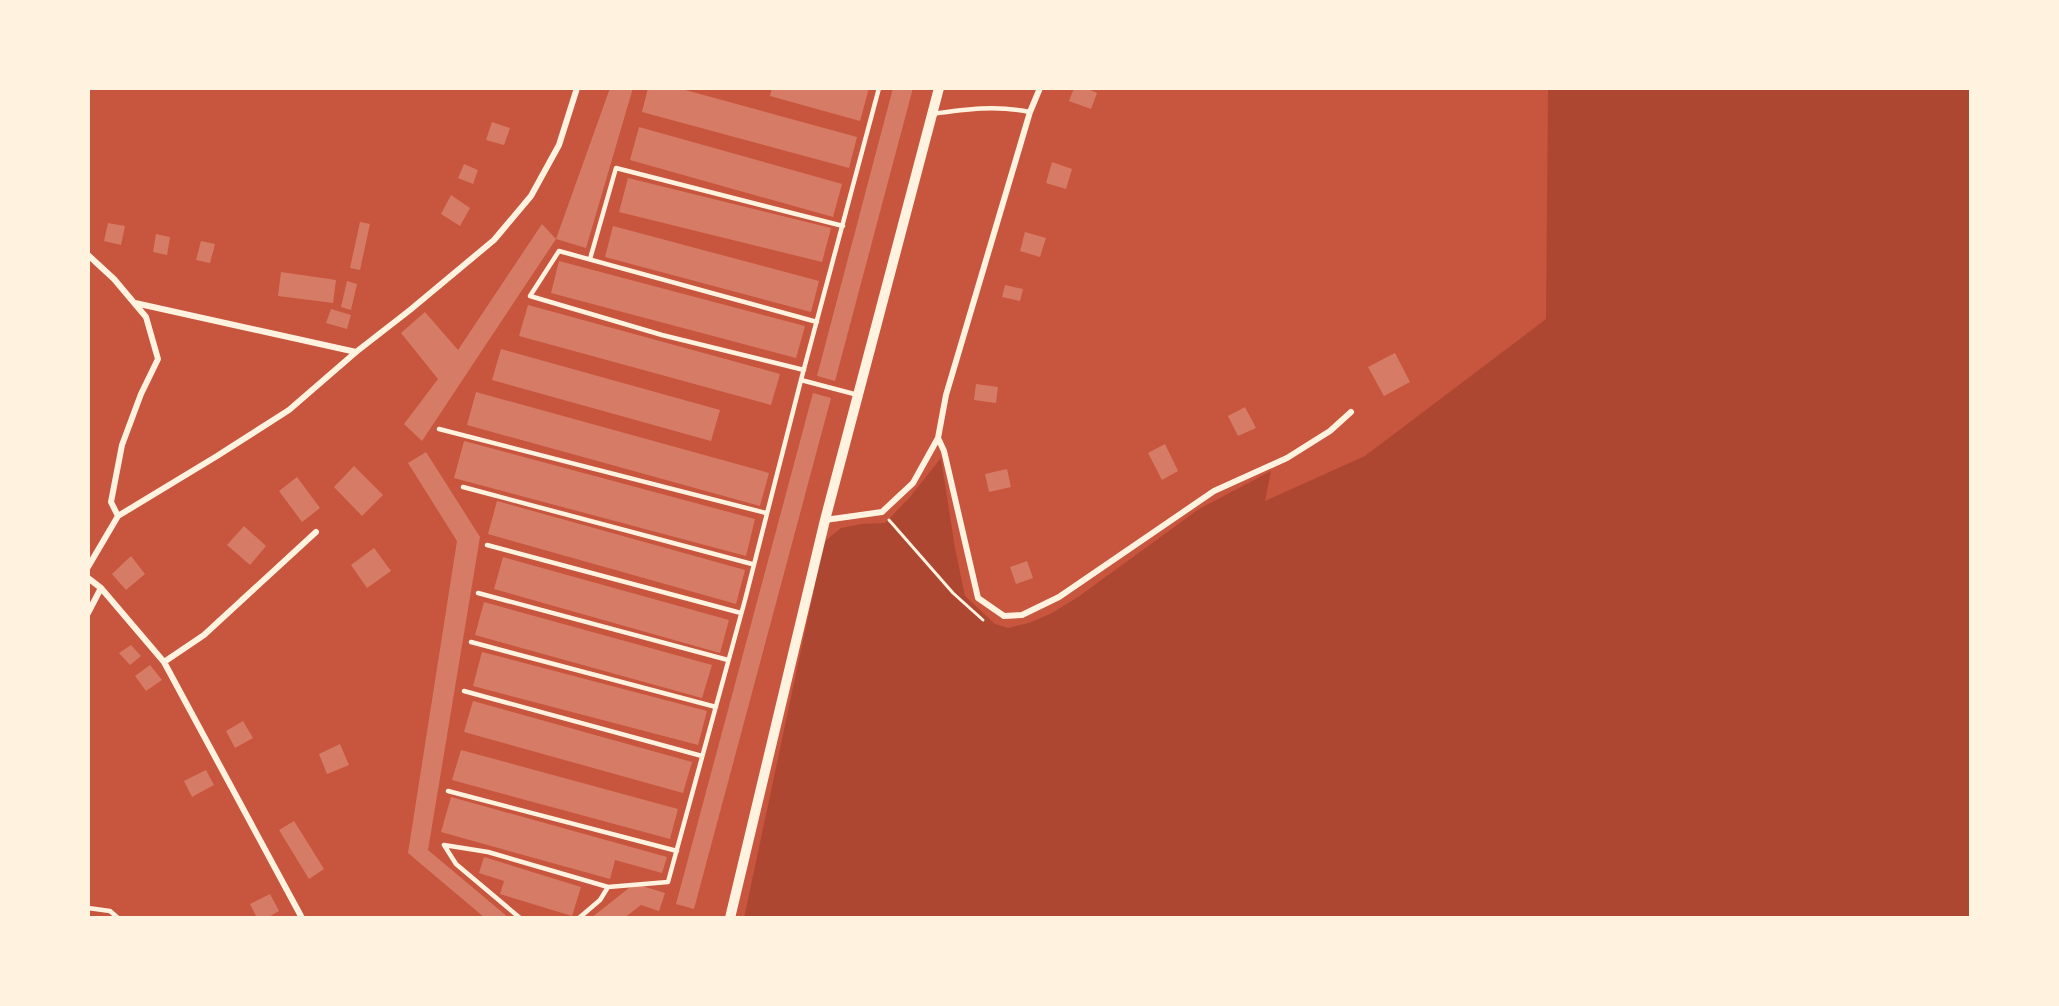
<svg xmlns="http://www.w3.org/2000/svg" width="2059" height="1006" font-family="'Fira Sans Condensed',sans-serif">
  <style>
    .green { fill: #ae4732 }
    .building { fill: #d67c66 }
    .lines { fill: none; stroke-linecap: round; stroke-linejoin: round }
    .path { stroke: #fff3e0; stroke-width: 3 }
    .service { stroke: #fff3e0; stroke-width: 4.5 }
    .minor { stroke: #fff3e0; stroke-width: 6 }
    .tertiary { stroke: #fff3e0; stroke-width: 10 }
  </style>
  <rect width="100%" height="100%" fill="#c8553d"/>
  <path class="green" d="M1548,89H1970V917L744,918L824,542L841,528L861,524L885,523L910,497L941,458L955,548L965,596L995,624L1008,628L1029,623L1052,613L1078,597L1199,509L1271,471L1265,501L1365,456L1546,319Z"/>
  <path class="building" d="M610,88H633L586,248L556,239L422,441L404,424L438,379L401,333L425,312L458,350L542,224L556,239Z
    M648,88H678L857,137L849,168L642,112Z
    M772,88H869L860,121L770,96Z
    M893,88H913L835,381L817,376Z
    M1074,88H1086L1097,93L1091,109L1069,101Z
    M492,122L510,128L504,145L486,140Z
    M639,127L842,184L833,217L630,160Z
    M1052,162L1072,169L1066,189L1046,183Z
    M464,164L478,170L473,184L458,178Z
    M628,178L831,228L822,262L619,212Z
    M451,195L470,208L460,226L441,214Z
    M360,222L370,224L360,270L350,268Z
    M108,223L125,226L121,245L104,241Z
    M613,226L819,281L811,312L605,257Z
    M1025,232L1046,238L1040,257L1020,251Z
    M156,234L170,237L167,255L153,252Z
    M201,241L215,244L210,263L196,260Z
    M559,261L805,326L796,358L551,293Z
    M281,272L336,280L333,303L278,296Z
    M347,281L357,284L351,310L341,307Z
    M1005,285L1023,289L1020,301L1002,297Z
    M528,305L780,374L771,405L519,336Z
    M331,309L351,315L347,329L326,323Z
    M501,349L720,410L711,441L492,380Z
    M1395,353L1410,382L1384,396L1368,367Z
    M976,384L998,387L996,403L974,400Z
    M476,392L769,473L760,506L467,425Z
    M813,393L831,398L694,909L676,904Z
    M1245,407L1256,428L1238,436L1228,416Z
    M464,441L755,519L746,556L454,478Z
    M1165,444L1178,471L1162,480L1148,453Z
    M426,452L480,537L428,850L509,918H485L408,853L457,541L408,463Z
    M354,466L383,495L362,516L334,487Z
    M1007,469L1011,487L989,492L985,474Z
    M297,477L320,508L302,522L279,491Z
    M497,501L745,570L736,604L488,534Z
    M244,526L266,546L250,565L227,545Z
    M374,548L391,571L367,588L351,565Z
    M131,556L145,574L126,590L112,574Z
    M503,557L729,620L720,653L494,589Z
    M1027,561L1033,578L1016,584L1010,567Z
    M484,602L712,665L702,698L475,635Z
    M131,645L141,656L130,665L119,653Z
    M482,652L707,711L698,745L473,686Z
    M150,665L162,680L146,691L135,676Z
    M473,701L692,762L683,793L464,732Z
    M243,721L253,738L235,748L226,731Z
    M340,744L349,765L327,774L319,754Z
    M461,750L678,809L670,839L452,780Z
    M206,770L214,785L192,797L184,781Z
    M451,797L667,857L662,873L615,860L610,879L441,832Z
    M294,821L324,869L309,879L279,830Z
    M484,857L581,887L572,916L500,894L504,881L479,873Z
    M639,885L665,893L659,911L641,905L624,918H591L629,888Z
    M270,894L279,911L267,918H257L250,904Z"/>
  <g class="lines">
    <path class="path" d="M889,520L953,593L983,620"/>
    <path class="service" d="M932,114C966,109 997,105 1030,112
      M590,259L616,168L843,226
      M804,370L662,335L530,296L559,251L817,322
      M858,395L801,380L879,88
      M439,429L766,513
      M463,487L752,564
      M487,545L741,613
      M478,593L728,660
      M471,642L716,707
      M464,691L702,756
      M448,791L677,851
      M88,908L110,911L118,918
      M520,918L456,864L444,845L488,852L608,887L668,882L745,600L801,380
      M579,918L600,900L608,887"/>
    <path class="minor" d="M1040,88L1030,112L946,395L938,438L944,451L978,598L1004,616L1022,615L1059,597L1214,491L1287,458L1330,431L1351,412
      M88,255L114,279L146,317L158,359L141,394L122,445L111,502L118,516L88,567
      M135,303L356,352
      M118,516L217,456L289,410L356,352L410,310L494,240L531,196L559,145L577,88
      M825,520L882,512L913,483L938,438
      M88,578L101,588L164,662L302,918
      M88,613L101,588
      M164,662L204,635L316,532"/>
    <path class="tertiary" d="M730,918L825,520L939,88"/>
  </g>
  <rect width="2059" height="1006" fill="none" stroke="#fff3e0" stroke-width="180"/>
</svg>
